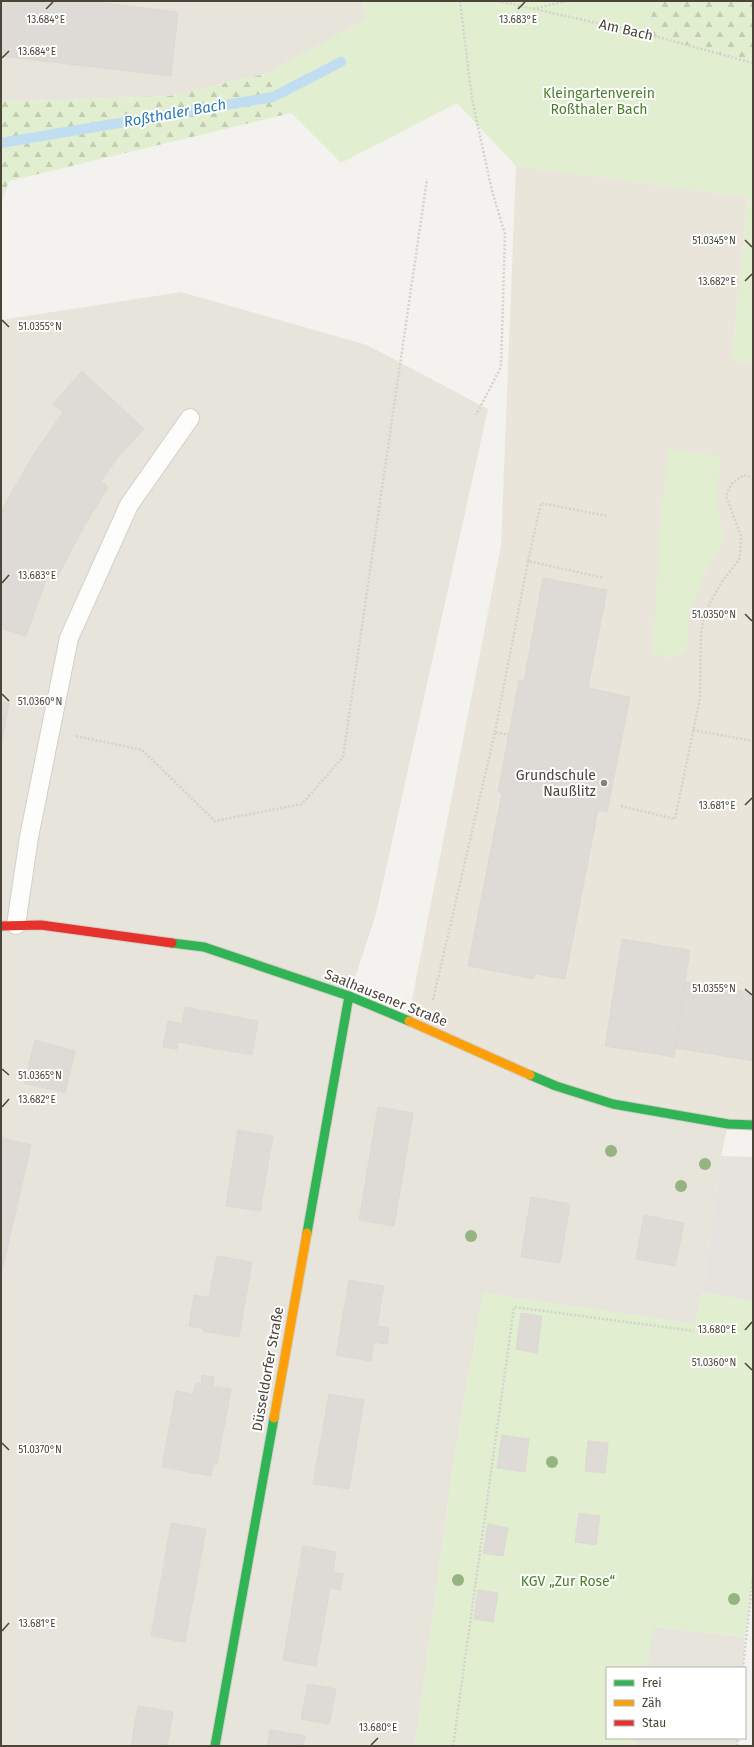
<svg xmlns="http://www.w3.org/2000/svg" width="754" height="1747" font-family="'Fira Sans',sans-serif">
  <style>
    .residential { fill: #e7e4dc }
    .education { fill: #eae5da }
    .green { fill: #e1eecf }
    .forest { fill: url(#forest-firs) }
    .parking { fill: #e6e3df }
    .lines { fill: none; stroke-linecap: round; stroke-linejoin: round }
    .stream { stroke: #c0ddf1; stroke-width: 10 }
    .building { fill: #dedbd6; stroke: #dcd9d4 }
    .lane-casing { stroke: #d2d0cb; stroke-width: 20 }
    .fast-casing { stroke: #d3cfc5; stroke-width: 11 }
    .slow-casing { stroke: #d3cfc5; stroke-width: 11 }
    .jam-casing { stroke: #d3cfc5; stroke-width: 11 }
    .path { stroke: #d3d2cc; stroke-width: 2.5; stroke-dasharray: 2 2; stroke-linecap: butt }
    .lane { stroke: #fdfdfc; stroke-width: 18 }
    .fast { stroke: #30b455; stroke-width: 9 }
    .slow { stroke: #ff9f0a; stroke-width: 9 }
    .jam { stroke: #e5322d; stroke-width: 9 }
    .tree { fill: #96b382 }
    .ticks { fill: none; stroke: #4b4439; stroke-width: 1.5 }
    .poi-dot { fill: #868178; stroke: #fff; stroke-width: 1.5 }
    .labels { text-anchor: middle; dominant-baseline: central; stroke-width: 4; stroke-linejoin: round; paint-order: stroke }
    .street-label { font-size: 14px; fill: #4b4439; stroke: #fff }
    .park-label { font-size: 14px; fill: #4a7f2a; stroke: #fff }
    .poi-label { font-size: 14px; fill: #4b4439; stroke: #fff; text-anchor: end }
    .water-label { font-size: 15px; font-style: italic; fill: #2e7ab2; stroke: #fff }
    .ticks-label { font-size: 10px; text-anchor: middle; fill: #4b4439; stroke: #fff; stroke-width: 4; stroke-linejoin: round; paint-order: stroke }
  </style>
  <defs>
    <pattern id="forest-firs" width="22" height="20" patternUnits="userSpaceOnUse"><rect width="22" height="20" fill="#e1eecf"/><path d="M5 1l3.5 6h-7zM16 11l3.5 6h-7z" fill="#c3cdb2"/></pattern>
  </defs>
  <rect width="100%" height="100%" fill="#f4f2ee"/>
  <path class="residential" d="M1,1H361L367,19L265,74L169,96L1,102Z
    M181,292L367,345L488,409L376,914L349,996L728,1124L721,1156L702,1292L695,1324L483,1293L453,1466L415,1746H1V320Z
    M653,1627L745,1637L743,1668H647Z
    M636,1738H738L737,1746H635Z"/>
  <path class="education" d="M516,166L748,197L732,360L753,363V1125L613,1104L408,1020L501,546Z"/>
  <path class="green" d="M361,1H655L647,34L753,63V363L732,360L748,197L516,166L457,103L341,163L291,113L265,74L367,19Z
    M668,449L720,456L717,506L725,541L705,572L689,613L686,651L669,659L652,651L658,569V541Z
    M702,1292L753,1301V1576L745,1637L653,1627L647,1668H607V1738H636L635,1746H415L453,1466L483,1293L695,1324Z"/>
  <path class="forest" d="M655,1H753V63L647,34Z
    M265,74L291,113L9,181L1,204V102L169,96Z"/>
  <path class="parking" d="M721,1156L753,1157V1301L702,1292Z"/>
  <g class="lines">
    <path class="stream" d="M1,143L273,97L341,62"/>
  </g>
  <path class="building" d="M1,1H87L178,12L171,76L1,56Z
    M82,371L144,429L119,456L101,481L108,487L82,530L57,578L48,574L26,636L1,628V511L32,457L63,412L53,404Z
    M543,578L607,590L588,688L630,697L607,812L598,810L565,979L535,974L534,979L468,966L502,793L498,792L519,680L524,681Z
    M1,701L9,703L1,746Z
    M622,939L690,950L674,1057L605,1046Z
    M685,982L753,993V1061L675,1048Z
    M185,1007L258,1021L252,1055L178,1042L177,1049L163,1047L168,1021L182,1024Z
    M35,1040L75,1051L65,1093L24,1083Z
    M378,1107L413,1113L394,1226L359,1220Z
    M238,1130L273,1136L260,1211L226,1206Z
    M1,1138L31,1145L1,1276Z
    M531,1197L570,1204L560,1263L521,1257Z
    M644,1215L684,1223L675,1266L636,1259Z
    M217,1256L252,1262L239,1337L203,1331L204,1329L189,1326L194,1295L209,1297Z
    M349,1280L384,1286L377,1326L389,1328L387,1344L374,1342L371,1361L336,1355Z
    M521,1313L542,1316L537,1353L516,1349Z
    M202,1375L214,1377L213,1386L231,1389L217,1464H213L211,1476L162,1467L176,1391L193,1394L196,1383L201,1384Z
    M329,1394L364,1400L349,1489L313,1484Z
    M502,1435L529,1439L525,1472L497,1468Z
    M588,1441L608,1443L605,1473L585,1471Z
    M579,1513L600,1516L596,1545L575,1542Z
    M171,1523L206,1529L185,1642L151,1636Z
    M488,1524L508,1528L503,1556L483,1553Z
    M303,1546L336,1552L333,1572L343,1574L340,1590L330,1588L316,1666L283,1660Z
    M478,1590L498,1593L493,1622L474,1619Z
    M308,1684L336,1689L329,1724L301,1719Z
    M138,1706L173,1712L167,1746H131Z
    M270,1730L305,1736L303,1746H267Z"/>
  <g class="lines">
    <defs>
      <path id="lane" d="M16,925L29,837L69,638L129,505L190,418"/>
      <path id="fast" d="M172,943L204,947L349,996L409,1021
        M530,1075L556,1086L613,1104L728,1124L753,1125
        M307,1233L349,996
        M215,1746L274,1418"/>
      <path id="slow" d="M409,1021L530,1075
        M274,1418L307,1233"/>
      <path id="jam" d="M1,926L41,925L172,943"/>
    </defs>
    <use href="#lane" class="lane-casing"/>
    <use href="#fast" class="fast-casing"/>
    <use href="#slow" class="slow-casing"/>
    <use href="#jam" class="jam-casing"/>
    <path class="path" d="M460,1L472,99L492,191L505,234L501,367L476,415
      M498,1L647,34L753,63
      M533,9L566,1
      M528,561L541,503L607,516
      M693,730L753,741
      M495,732L528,561L604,578
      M76,736L142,750L215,821L302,804L343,757L427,179
      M621,806L675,819L700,698L701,635L704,614L721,583L740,558L741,536L726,496L731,484L744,475L753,478
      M433,1000L495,732L509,735
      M743,1668L753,1576
      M453,1746L514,1307L694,1331
      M737,1746L738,1738"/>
    <use href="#lane" class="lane"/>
    <use href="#fast" class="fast"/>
    <use href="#slow" class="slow"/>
    <use href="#jam" class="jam"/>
  </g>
  <g class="tree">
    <circle cx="611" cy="1151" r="6"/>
    <circle cx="705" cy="1164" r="6"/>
    <circle cx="681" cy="1186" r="6"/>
    <circle cx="471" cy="1236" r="6"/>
    <circle cx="552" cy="1462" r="6"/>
    <circle cx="458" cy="1580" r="6"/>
    <circle cx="734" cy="1599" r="6"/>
  </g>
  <path class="ticks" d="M46,9L53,2M518,9L525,2M2,58L9,51M745,240L752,247M745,281L752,274M2,320L9,327M2,583L9,575M745,614L752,621M2,694L9,701M745,805L752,798M745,989L752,995M2,1069L9,1075M2,1107L9,1099M745,1330L752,1322M745,1363L752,1370M2,1443L9,1450M2,1631L9,1623M371,1745L378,1738"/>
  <circle class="poi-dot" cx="604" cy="783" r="4"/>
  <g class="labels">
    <g class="street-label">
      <text transform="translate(626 30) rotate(13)">Am Bach</text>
      <text transform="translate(386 998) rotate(22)">Saalhausener Straße</text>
      <text transform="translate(268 1369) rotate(-80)">Düsseldorfer Straße</text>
    </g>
    <g class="park-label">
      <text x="599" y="93">Kleingartenverein<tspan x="599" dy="16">Roßthaler Bach</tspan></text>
      <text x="568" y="1581">KGV „Zur Rose“</text>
    </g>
    <g class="poi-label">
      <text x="596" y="775">Grundschule<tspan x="596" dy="16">Naußlitz</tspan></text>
    </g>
    <g class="water-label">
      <text transform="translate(175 113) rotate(-10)">Roßthaler Bach</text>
    </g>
  </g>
  <g class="ticks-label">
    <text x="46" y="23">13.684°E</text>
    <text x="518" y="23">13.683°E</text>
    <text x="37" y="55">13.684°E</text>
    <text x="714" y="244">51.0345°N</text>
    <text x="717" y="285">13.682°E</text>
    <text x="40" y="330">51.0355°N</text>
    <text x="37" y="579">13.683°E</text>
    <text x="714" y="618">51.0350°N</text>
    <text x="40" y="705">51.0360°N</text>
    <text x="717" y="809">13.681°E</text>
    <text x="714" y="992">51.0355°N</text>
    <text x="40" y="1079">51.0365°N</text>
    <text x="37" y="1103">13.682°E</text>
    <text x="717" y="1333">13.680°E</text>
    <text x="714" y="1366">51.0360°N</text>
    <text x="40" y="1453">51.0370°N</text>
    <text x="37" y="1627">13.681°E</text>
    <text x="378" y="1731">13.680°E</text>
  </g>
  <rect width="754" height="1747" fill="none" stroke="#4b4439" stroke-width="4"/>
  <rect x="606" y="1667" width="140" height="72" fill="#ffffff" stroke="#b7b4b0"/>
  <rect x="614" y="1680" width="20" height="6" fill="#30b455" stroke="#b7b4b0"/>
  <text x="642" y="1687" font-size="12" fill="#4b4439">Frei</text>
  <rect x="614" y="1700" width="20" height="6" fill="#ff9f0a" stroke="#b7b4b0"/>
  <text x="642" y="1707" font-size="12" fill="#4b4439">Zäh</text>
  <rect x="614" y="1720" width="20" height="6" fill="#e5322d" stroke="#b7b4b0"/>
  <text x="642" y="1727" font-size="12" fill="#4b4439">Stau</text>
</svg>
